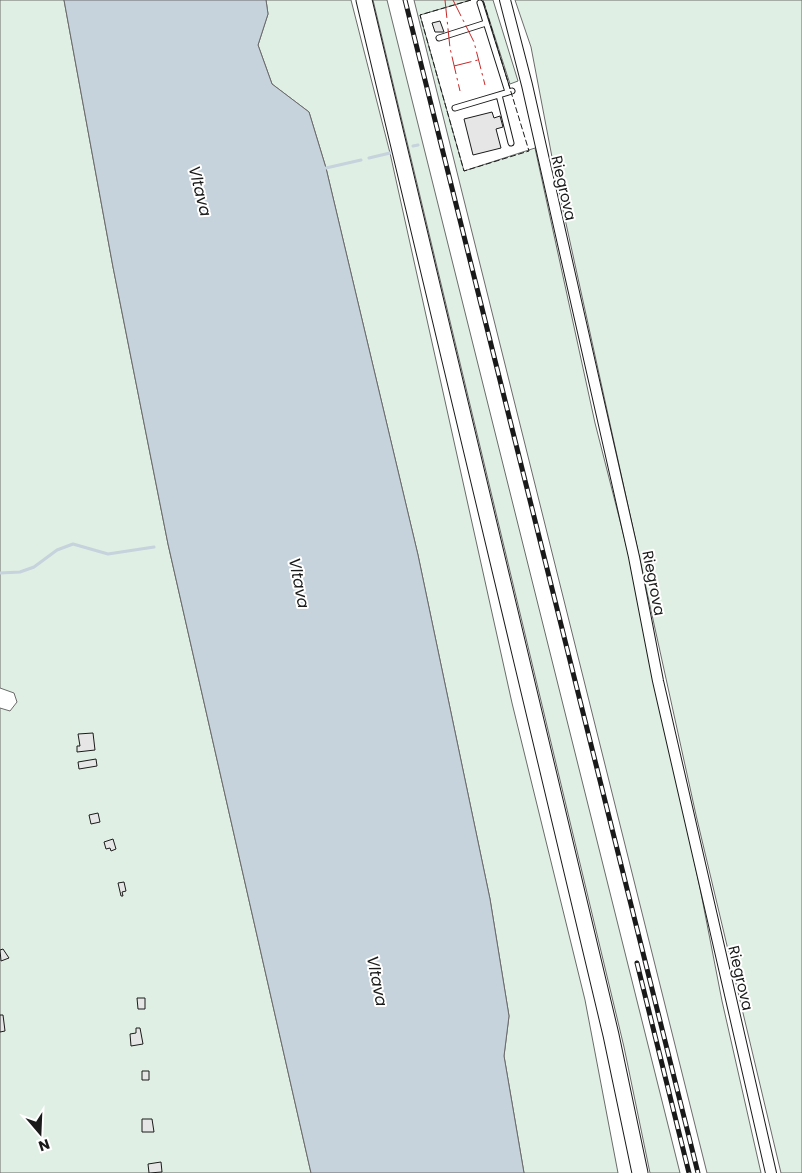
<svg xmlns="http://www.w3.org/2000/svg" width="802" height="1173" font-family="Poppins,sans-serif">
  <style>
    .green { fill: #e0efe3; stroke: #6a6a6a }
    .water { fill: #c6d2dc; stroke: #6a6a6a }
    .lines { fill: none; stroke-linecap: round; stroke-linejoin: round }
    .stream { stroke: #c6d2dc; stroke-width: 3 }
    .building { fill: #e6e6e6; stroke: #1a1a1a }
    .service-casing { stroke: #1a1a1a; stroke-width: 7 }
    .minor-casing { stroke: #1a1a1a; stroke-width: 12 }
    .secondary-casing { stroke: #1a1a1a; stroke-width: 17 }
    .service { stroke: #fff; stroke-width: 5 }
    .minor { stroke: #fff; stroke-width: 10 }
    .secondary { stroke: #fff; stroke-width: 15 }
    .rail-casing { stroke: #1a1a1a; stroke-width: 5 }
    .rail { stroke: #fff; stroke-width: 3; stroke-dasharray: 9; stroke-linecap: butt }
    .fence { stroke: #1a1a1a; stroke-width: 1; stroke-dasharray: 6 2.5; stroke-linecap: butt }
    .power { stroke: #c62828; stroke-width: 1; stroke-dasharray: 18 4 2.5 4; stroke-linecap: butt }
    .labels { text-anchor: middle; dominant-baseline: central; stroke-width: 4; stroke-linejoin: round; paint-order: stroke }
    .street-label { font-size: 15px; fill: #1a1a1a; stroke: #fff }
    .water-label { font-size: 16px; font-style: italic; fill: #1a1a1a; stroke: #fff }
  </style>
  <rect width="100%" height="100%" fill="#fff"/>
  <path class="green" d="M0,0H64L113,267L168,544L311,1173H0V708L10,711L17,702L14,693L0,688Z
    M266,0H351L390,153L512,703L585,1000L618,1173H524L504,1056L509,1016L490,899L418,555L326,168L309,112L272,84L258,45L268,14Z
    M373,0H387L680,1173H650L624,1047Z
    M414,0H471L420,15L464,171L535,148L595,423L630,560L700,888L722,1001L761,1173H707Z
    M483,0H493L518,81L510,84Z
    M515,0H802V1173H781L696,815L556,178L531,47Z"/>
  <path class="water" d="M64,0H266L268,14L258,45L272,84L309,112L326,168L418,555L490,899L509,1016L504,1056L524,1173H311L168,544L113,267Z"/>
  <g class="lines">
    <path class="stream" d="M413,146L418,145
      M369,158L390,153
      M326,168L361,160
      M0,573L20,572L34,567L57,550L73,544L108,554L154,547"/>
  </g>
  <path class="building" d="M440,21L444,32H435L432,23Z
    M492,112L494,118L500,116L503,127L496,129L501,148L473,155L464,119Z
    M93,733L95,750L77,752V746H80L78,734Z
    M96,759L97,766L79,769L78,762Z
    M98,813L100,822L91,824L89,815Z
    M113,839L116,849L111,851L110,848L106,849L104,842Z
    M124,882L126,891L122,892L123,896H121L118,883Z
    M3,949L9,958L1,961L0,950Z
    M137,998H145V1009H138Z
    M0,1015H3L5,1031L0,1032Z
    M136,1028H140L143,1044L131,1046L130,1034L136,1033Z
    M142,1071H149V1080H142Z
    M142,1119H152L154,1132H142Z
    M161,1162L162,1172L149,1173L148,1164Z"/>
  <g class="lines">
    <defs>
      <path id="service" d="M480,3L508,92
        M439,38L486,23
        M499,95L511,143
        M455,108L512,91"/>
      <path id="minor" d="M505,0L527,85L634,557L658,681L771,1173"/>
      <path id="secondary" d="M364,0L611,1035L640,1173"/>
    </defs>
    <use href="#service" class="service-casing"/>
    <use href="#minor" class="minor-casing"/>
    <use href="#secondary" class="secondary-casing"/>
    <use href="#service" class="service"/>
    <use href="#minor" class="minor"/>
    <use href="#secondary" class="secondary"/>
    <defs>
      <path id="rail" d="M405,0L698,1173
        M637,963L689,1173"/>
    </defs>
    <use href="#rail" class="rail-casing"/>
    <use href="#rail" class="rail"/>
    <path class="fence" d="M471,0L420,15L464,171L529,151L483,0"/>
    <path class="power" d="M445,0L450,48L460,91
      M453,0L474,42L485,85
      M454,66L478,60"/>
  </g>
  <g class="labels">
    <g class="street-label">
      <text transform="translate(564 188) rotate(77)">Riegrova</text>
      <text transform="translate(654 583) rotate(79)">Riegrova</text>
      <text transform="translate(741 978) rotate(77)">Riegrova</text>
    </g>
    <g class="water-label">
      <text transform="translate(200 191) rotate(76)">Vltava</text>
      <text transform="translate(299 583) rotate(79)">Vltava</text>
      <text transform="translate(377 981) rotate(79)">Vltava</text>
    </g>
  </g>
  <g transform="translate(40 1133) rotate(161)" stroke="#ffffff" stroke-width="4" paint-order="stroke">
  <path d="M0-4L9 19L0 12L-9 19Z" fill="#1a1a1a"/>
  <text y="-8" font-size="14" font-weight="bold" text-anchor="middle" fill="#1a1a1a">N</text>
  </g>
</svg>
